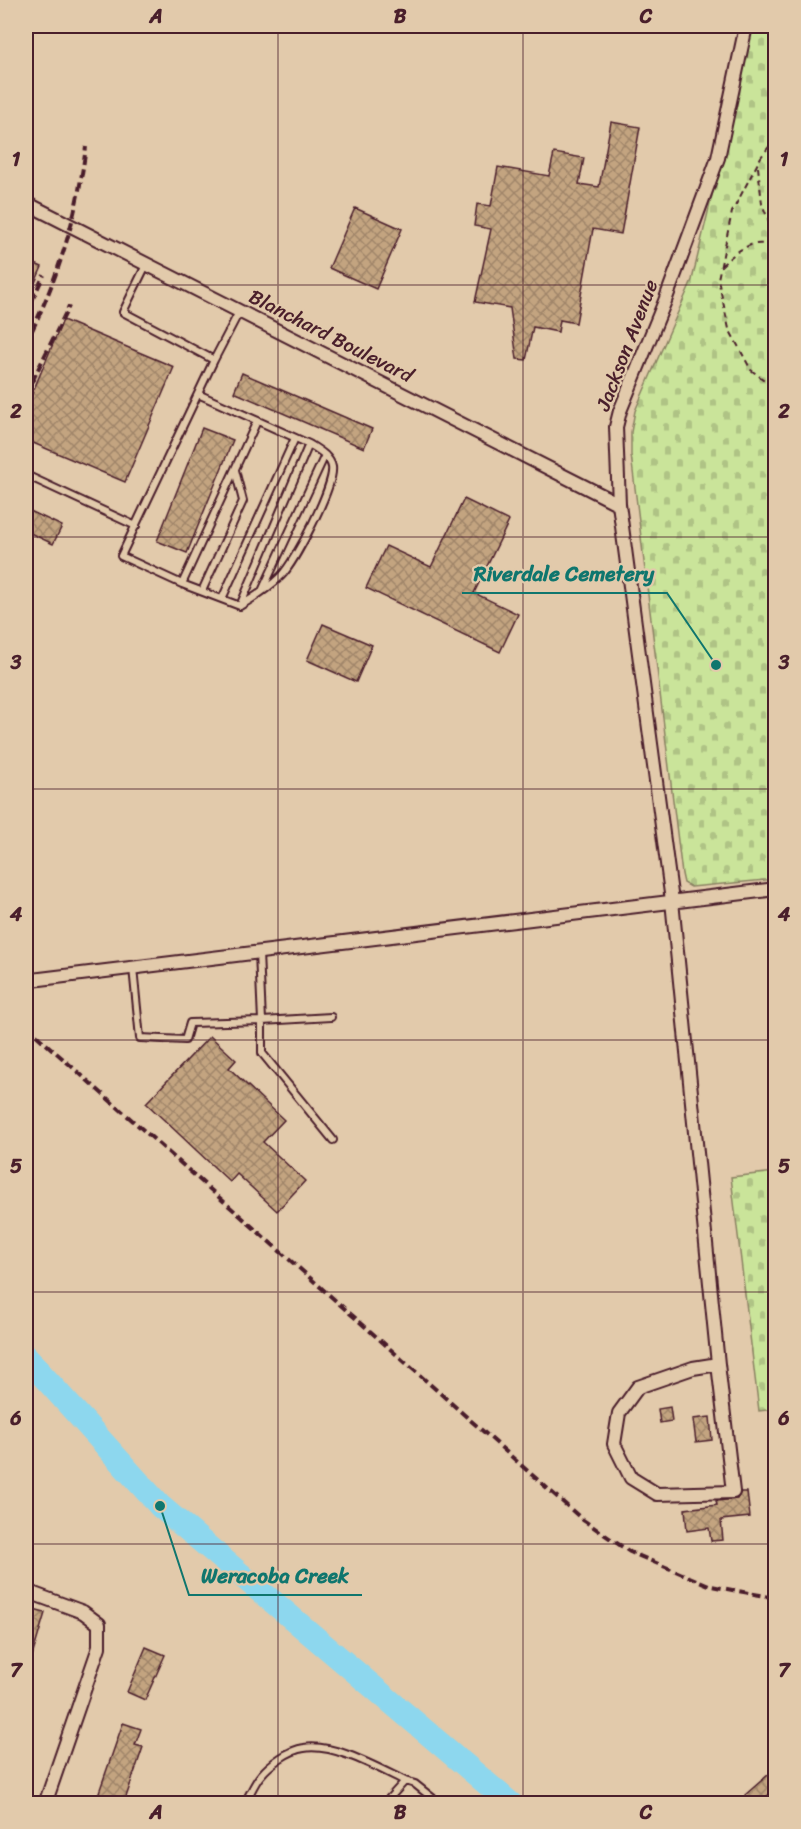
<svg xmlns="http://www.w3.org/2000/svg" width="801" height="1829" font-family="Sriracha,sans-serif">
  <style>
    .cemetery { fill: url(#cemetery-stones); stroke: #8a8262; stroke-width: 1.5 }
    .lines { fill: none; stroke-linecap: round; stroke-linejoin: round }
    .river { stroke: #8dd7ee; stroke-width: 24 }
    .building { fill: url(#building-cross-hatch); stroke: #4a1f2b; stroke-width: 1.5 }
    .lane-casing { stroke: #4a1f2b; stroke-width: 10 }
    .street-casing { stroke: #4a1f2b; stroke-width: 16 }
    .path { stroke: #4a1f2b; stroke-width: 2; stroke-dasharray: 6 4.5; stroke-linecap: butt }
    .lane { stroke: #e2caab; stroke-width: 6 }
    .street { stroke: #e2caab; stroke-width: 12 }
    .rail { stroke: #4a1f2b; stroke-width: 4; stroke-dasharray: 9 4.5; stroke-linecap: butt }
    .grid { fill: none; stroke: #4a1f2b; stroke-width: 1.5; stroke-opacity: 0.55 }
    .labels { text-anchor: middle; dominant-baseline: central; stroke-width: 4.5; stroke-linejoin: round; paint-order: stroke }
    .street-label { font-size: 20px; fill: #4a1f2b; stroke: #e2caab }
    .leader { fill: none; stroke: #0f766e; stroke-width: 2 }
    .callout-dot { fill: #0f766e; stroke: #e2caab; stroke-width: 2 }
    .callout-label { font-size: 21px; text-anchor: middle; font-weight: bold; fill: #0f766e; stroke: #e2caab; stroke-width: 4.5; stroke-linejoin: round; paint-order: stroke }
    .neatline { fill: none; stroke: #4a1f2b; stroke-width: 2 }
    .grid-label { font-size: 20px; text-anchor: middle; font-weight: bold; fill: #4a1f2b }
  </style>
  <defs>
    <pattern id="cemetery-stones" width="16" height="16" patternUnits="userSpaceOnUse" patternTransform="scale(1.5)"><rect width="16" height="16" fill="#cae49a"/><path d="M2 7V4a2 2 0 0 1 4 0v3zM10 15v-3a2 2 0 0 1 4 0v3z" fill="#afc385"/></pattern>
    <pattern id="building-cross-hatch" width="8" height="8" patternUnits="userSpaceOnUse" patternTransform="scale(1.5)"><rect width="8" height="8" fill="#c3a480"/><path d="M0 0l8 8M0 8l8-8" fill="none" stroke="#a08569"/></pattern>
  </defs>
  <rect width="100%" height="100%" fill="#e2caab"/>
  <filter id="ink" filterUnits="userSpaceOnUse"><feTurbulence type="fractalNoise" baseFrequency=".0167" numOctaves="2"/><feDisplacementMap in="SourceGraphic" scale="12" xChannelSelector="R" yChannelSelector="G"/><feConvolveMatrix kernelMatrix="1 2 1 2 8 2 1 2 1" color-interpolation-filters="sRGB"/></filter>
  <g filter="url(#ink)">
    <path class="cemetery" d="M752,26H775V879L691,887L684,883L682,874L631,455V432L635,411L692,280Z
      M775,1172V1409L759,1411L731,1177Z"/>
    <g class="lines">
      <path class="river" d="M26,1357L160,1506L511,1804"/>
    </g>
    <path class="building" d="M611,122L640,127L621,234L593,229L576,323L560,320L558,332L533,327L526,360L517,359L510,308L475,302L491,229L474,226L477,204L491,206L498,167L549,176L554,153L584,158L579,184L599,187Z
      M355,208L402,229L376,289L329,268Z
      M26,260L42,267L26,303Z
      M63,320L174,367L125,482L26,440V408Z
      M242,373L372,429L364,448L234,392Z
      M202,428L233,440L187,553L157,541Z
      M464,499L509,521L474,593L518,614L500,652L366,588L386,546L431,567Z
      M26,509L62,526L53,544L26,531Z
      M323,624L372,645L356,682L307,660Z
      M210,1036L236,1060L229,1068L284,1120L263,1142L305,1181L277,1211L237,1174L230,1182L146,1103Z
      M670,1407L672,1421L660,1423L658,1409Z
      M710,1417L712,1440L696,1442L693,1419Z
      M741,1492H747L750,1517L721,1520L723,1540L711,1541L709,1528L687,1531L685,1509L717,1505L716,1501L737,1499Z
      M26,1608L45,1613L28,1670L26,1669Z
      M146,1647L165,1655L145,1700L127,1692Z
      M123,1723L141,1729L135,1745L143,1747L124,1803H114L97,1798Z
      M776,1768V1788L765,1798L770,1803H753L745,1795Z"/>
    <g class="lines">
      <defs>
        <path id="lane" d="M146,265L123,312L214,360L239,312
          M198,394L309,444C317,449 330,456 332,467C335,485 295,562 281,576C269,588 255,597 240,606L182,584L121,556L214,360
          M26,475L136,526
          M182,584L257,421
          M202,591L243,501L235,470
          M262,591L325,455
          M222,599L295,438
          M240,606L309,444
          M259,953L262,1021L331,1017
          M133,968L140,1038L185,1040L190,1023L262,1021V1053L333,1140
          M405,1781L415,1784L440,1804
          M244,1804C250,1795 254,1783 261,1775C270,1764 289,1750 304,1748C334,1743 378,1768 405,1781L384,1804"/>
        <path id="street" d="M26,203L619,504
          M32,980L776,889
          M718,1364L672,901L619,504L616,427L620,411L665,301L718,158L746,26
          M718,1364L733,1492L657,1494L631,1478L614,1444L619,1413L638,1387L693,1368Z
          M26,1591L83,1612L99,1624V1647L45,1804"/>
      </defs>
      <use href="#lane" class="lane-casing"/>
      <use href="#street" class="street-casing"/>
      <path class="path" d="M776,138L761,157L732,212L718,279L729,329L751,370L776,389
        M758,167L762,204L776,239
        M721,266C737,251 753,236 776,248"/>
      <use href="#lane" class="lane"/>
      <use href="#street" class="street"/>
      <path class="rail" d="M26,313L44,275
        M26,343C59,276 76,221 86,147
        M26,394L69,306
        M26,1026L583,1520L630,1552L711,1586L776,1598"/>
    </g>
  </g>
  <path class="grid" d="M278,26V1804M523,26V1804M26,285H776M26,537H776M26,789H776M26,1040H776M26,1292H776M26,1544H776"/>
  <g class="labels">
    <g class="street-label">
      <text transform="translate(331 336) rotate(27)">Blanchard Boulevard</text>
      <text transform="translate(627 345) rotate(-69)">Jackson Avenue</text>
    </g>
  </g>
  <path class="leader" d="M716 665L667 593H462M160 1506L189 1595H362"/>
  <g class="callout-dot">
    <circle cx="716" cy="665" r="6"/>
    <circle cx="160" cy="1506" r="6"/>
  </g>
  <g class="callout-label">
    <text x="564" y="581">Riverdale Cemetery</text>
    <text x="275" y="1583">Weracoba Creek</text>
  </g>
  <rect width="801" height="1829" fill="none" stroke="#e2caab" stroke-width="66"/>
  <rect x="33" y="33" width="735" height="1763" class="neatline"/>
  <g class="grid-label">
    <text x="156" y="23">A</text>
    <text x="400" y="23">B</text>
    <text x="646" y="23">C</text>
    <text x="16" y="166">1</text>
    <text x="784" y="166">1</text>
    <text x="16" y="418">2</text>
    <text x="784" y="418">2</text>
    <text x="16" y="669">3</text>
    <text x="784" y="669">3</text>
    <text x="16" y="921">4</text>
    <text x="784" y="921">4</text>
    <text x="16" y="1173">5</text>
    <text x="784" y="1173">5</text>
    <text x="16" y="1425">6</text>
    <text x="784" y="1425">6</text>
    <text x="16" y="1677">7</text>
    <text x="784" y="1677">7</text>
    <text x="156" y="1819">A</text>
    <text x="400" y="1819">B</text>
    <text x="646" y="1819">C</text>
  </g>
</svg>
